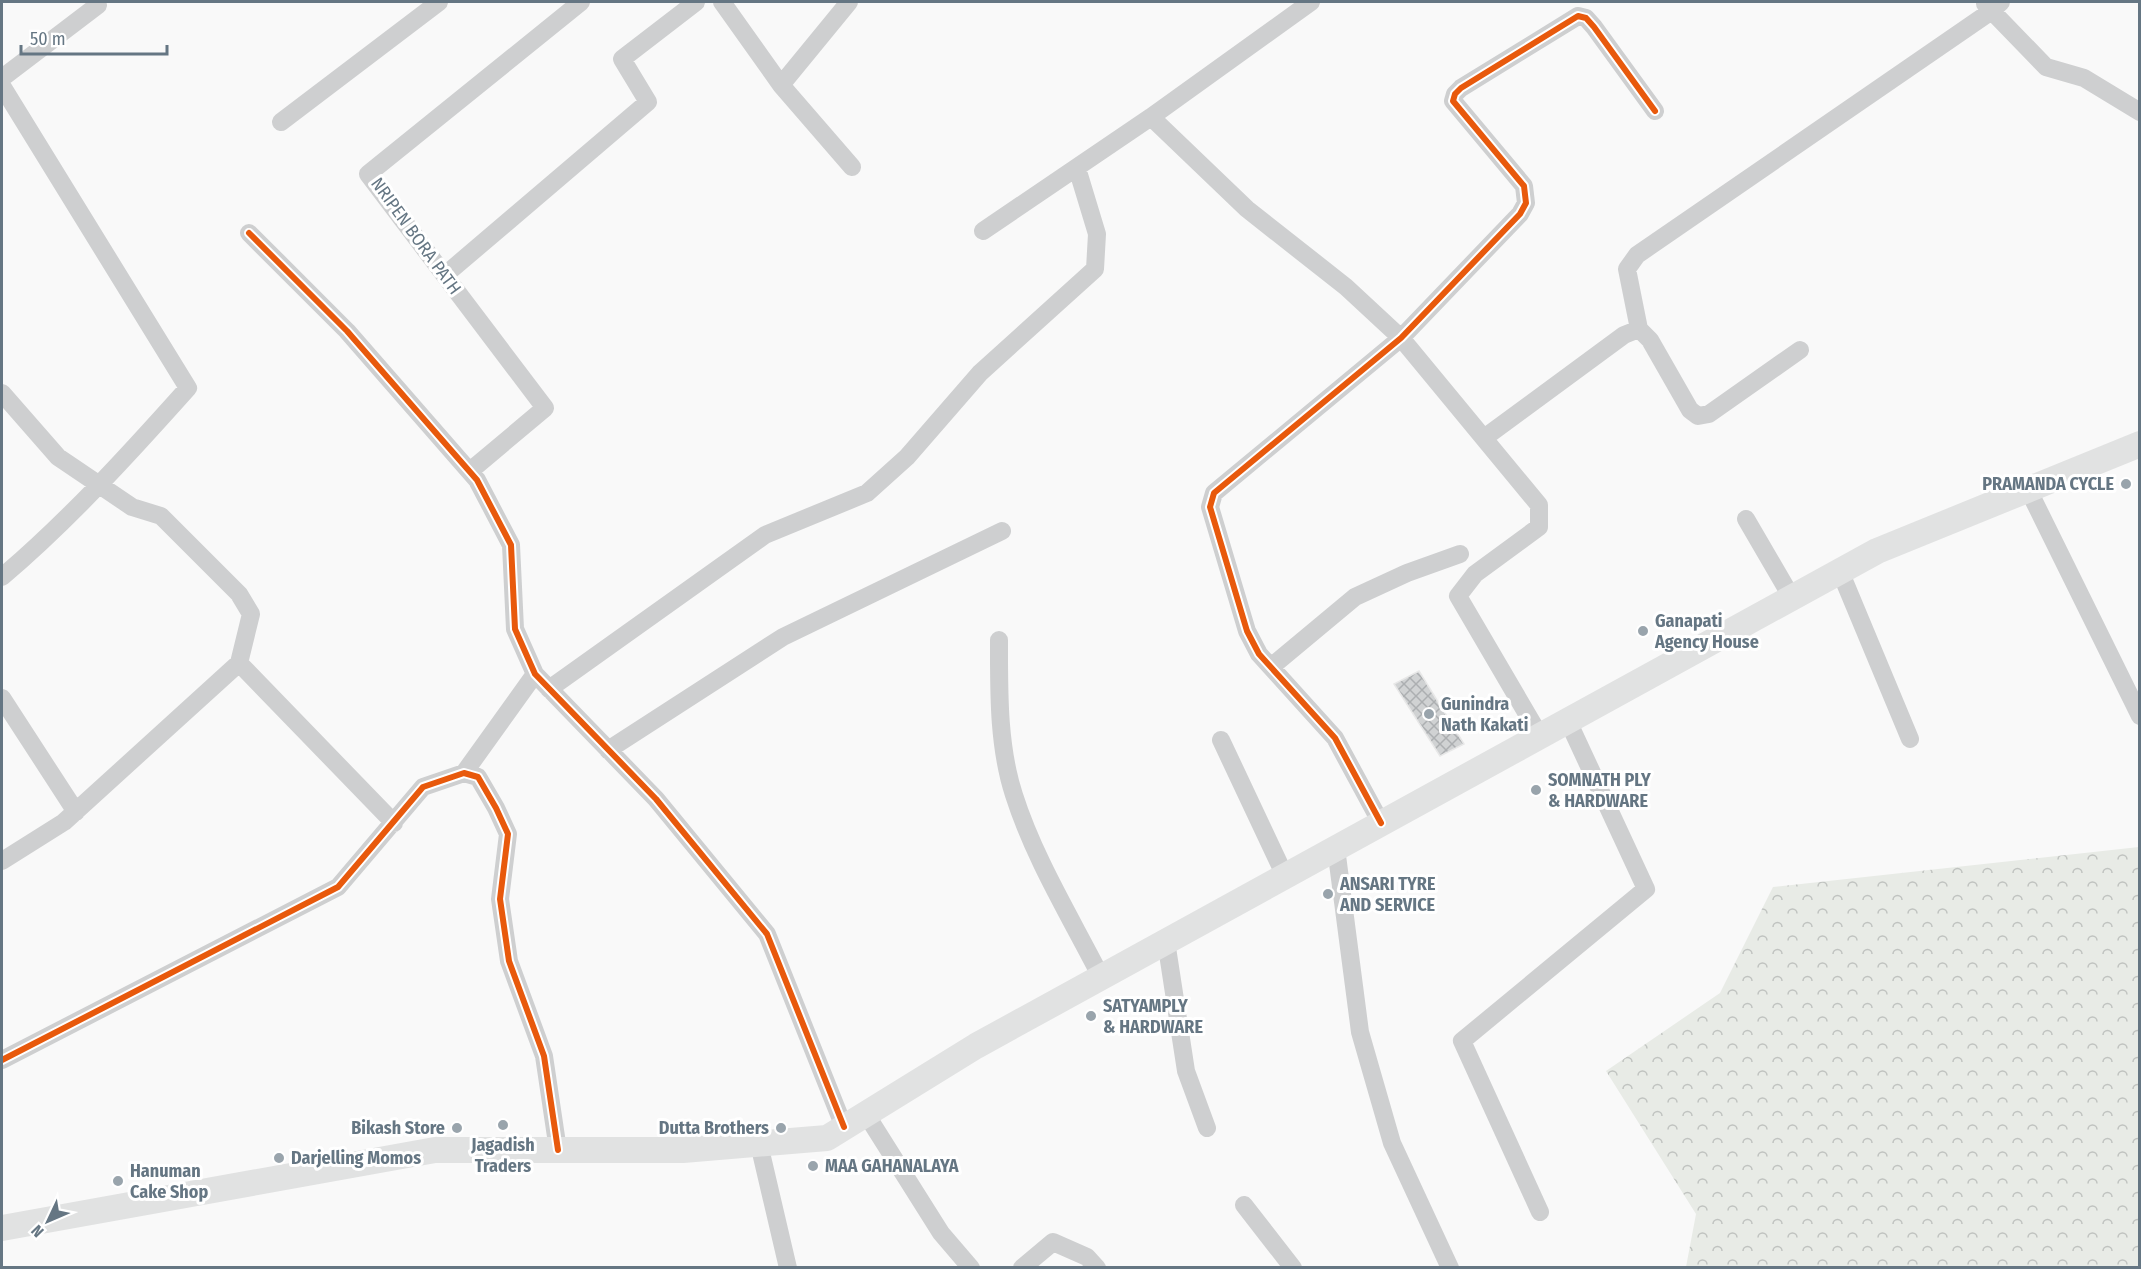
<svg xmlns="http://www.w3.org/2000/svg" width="2141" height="1269" font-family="'Fira Sans Condensed',sans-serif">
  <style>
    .forest { fill: url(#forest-crowns) }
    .building { fill: url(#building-cross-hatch); stroke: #e8e8e8; stroke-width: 1.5 }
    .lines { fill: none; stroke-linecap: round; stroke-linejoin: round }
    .street { stroke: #cecfd0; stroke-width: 18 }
    .secondary { stroke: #e1e2e2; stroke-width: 26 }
    .cycleway-casing { stroke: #fff; stroke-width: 10 }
    .cycleway { stroke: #e8590c; stroke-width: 6 }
    .poi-dot { fill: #99a4ac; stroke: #fff; stroke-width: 2 }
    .labels { text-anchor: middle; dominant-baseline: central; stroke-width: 6; stroke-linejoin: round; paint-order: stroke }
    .street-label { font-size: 18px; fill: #657683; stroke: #fff }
    .poi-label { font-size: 18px; font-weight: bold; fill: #657683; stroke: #fff; text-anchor: start }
  </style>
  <defs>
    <pattern id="forest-crowns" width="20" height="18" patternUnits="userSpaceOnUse" patternTransform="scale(1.5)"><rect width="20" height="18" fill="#e8ebe6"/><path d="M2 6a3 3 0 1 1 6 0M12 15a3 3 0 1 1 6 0" fill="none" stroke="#c0c3c0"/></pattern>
    <pattern id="building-cross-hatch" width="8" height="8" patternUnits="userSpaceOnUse" patternTransform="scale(1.5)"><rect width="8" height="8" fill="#d0d2d3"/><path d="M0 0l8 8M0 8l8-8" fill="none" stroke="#acafb1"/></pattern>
  </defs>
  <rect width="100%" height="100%" fill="#f9f9f9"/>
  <path class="forest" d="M2139,847V1267H1686L1696,1214L1606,1071L1720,993L1773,887Z"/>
  <path class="building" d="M1419,671L1464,744L1440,756L1394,684Z"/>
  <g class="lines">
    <path class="street" d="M722,2L781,85
      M849,2L781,85L852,167
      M1985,4L2046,67L2084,78L2140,112
      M2,78L98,5
      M2,86L188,388C129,454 69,520 2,577
      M1151,117L1311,2
      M281,122L439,2
      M983,231L1151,117L1247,209L1346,287L1401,338L1539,505V527L1475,574L1458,596L1540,736
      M249,233L347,331L477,480L511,545L515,629L535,674L656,799L767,934L844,1127
      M445,275L648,102L622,59L696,2
      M1800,350L1709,414L1698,416L1690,410L1650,340L1639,329L1627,269L1637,255L1990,12L2001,2
      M2,393L58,457L132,507L161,516L239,594L251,614L239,663L64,822L2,861
      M1484,438L1624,335L1639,329
      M470,471L545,408L368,174L581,2
      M2028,489L2140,716
      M1746,519L1792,598
      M1840,571L1910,739
      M999,640C999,691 998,746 1014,795C1034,858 1071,918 1101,977
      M239,663L394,823
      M1271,667L1355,597L1407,573L1460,554
      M549,689L765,535L867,493L907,457L980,373L1095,269L1097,234L1077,168
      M2,698L76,812
      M1221,740L1285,876
      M608,750L783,637L1002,531
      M464,773L535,674
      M1381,823L1335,738L1259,654L1247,631L1210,507L1214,493L1401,338L1520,214L1526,203L1524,186L1453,101L1455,94L1461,88L1578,16L1586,18L1594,27L1655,111
      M1336,848L1360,1032L1392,1143L1450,1268
      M1166,941L1186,1071L1207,1128
      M2,1060L338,887L423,787L464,773L478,777L496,808L508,834L500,899L509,961L544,1056L558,1150
      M866,1114L941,1233L971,1268
      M759,1144L788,1268
      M1244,1205L1293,1268
      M1540,1212L1462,1041L1646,889L1568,721
      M1022,1268L1053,1242L1087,1257L1097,1268"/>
    <path class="secondary" d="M2,1228L435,1150H683L827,1138L976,1046L1877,551L2140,444"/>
    <defs>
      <path id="cycleway" d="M249,233L347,331L477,480L511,545L515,629L535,674L656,799L767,934L844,1127
        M1381,823L1335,738L1259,654L1247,631L1210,507L1214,493L1401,338L1520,214L1526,203L1524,186L1453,101L1455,94L1461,88L1578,16L1586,18L1594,27L1655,111
        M2,1060L338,887L423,787L464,773L478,777L496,808L508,834L500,899L509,961L544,1056L558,1150"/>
    </defs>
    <use href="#cycleway" class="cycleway-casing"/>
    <use href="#cycleway" class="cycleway"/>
  </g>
  <g class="poi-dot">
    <circle cx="2126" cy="484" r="6"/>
    <circle cx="1643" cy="631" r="6"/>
    <circle cx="1429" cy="714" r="6"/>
    <circle cx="1536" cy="790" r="6"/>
    <circle cx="1328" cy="894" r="6"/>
    <circle cx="1091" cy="1016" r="6"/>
    <circle cx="503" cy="1125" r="6"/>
    <circle cx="457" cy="1128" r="6"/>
    <circle cx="781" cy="1128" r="6"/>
    <circle cx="279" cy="1158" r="6"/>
    <circle cx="813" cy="1166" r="6"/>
    <circle cx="118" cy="1181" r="6"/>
  </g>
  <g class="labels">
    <g class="street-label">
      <text transform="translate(416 236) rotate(54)">NRIPEN BORA PATH</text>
    </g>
    <g class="poi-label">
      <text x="2114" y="484" text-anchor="end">PRAMANDA CYCLE</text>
      <text x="1655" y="621">Ganapati<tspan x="1655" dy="21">Agency House</tspan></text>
      <text x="1441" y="704">Gunindra<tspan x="1441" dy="21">Nath Kakati</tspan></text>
      <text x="1548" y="780">SOMNATH PLY<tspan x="1548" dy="21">&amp; HARDWARE</tspan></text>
      <text x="1340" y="884">ANSARI TYRE<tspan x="1340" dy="21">AND SERVICE</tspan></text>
      <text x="1103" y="1006">SATYAMPLY<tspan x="1103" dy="21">&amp; HARDWARE</tspan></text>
      <text x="445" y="1128" text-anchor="end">Bikash Store</text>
      <text x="769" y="1128" text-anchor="end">Dutta Brothers</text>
      <text x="503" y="1145" text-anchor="middle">Jagadish<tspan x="503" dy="21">Traders</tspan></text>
      <text x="291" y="1158">Darjelling Momos</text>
      <text x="825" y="1166">MAA GAHANALAYA</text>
      <text x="130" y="1171">Hanuman<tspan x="130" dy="21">Cake Shop</tspan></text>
    </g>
  </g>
  <rect width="2141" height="1269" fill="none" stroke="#657683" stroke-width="6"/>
  <g transform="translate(48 1221) rotate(226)" stroke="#ffffff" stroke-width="4.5" paint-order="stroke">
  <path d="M0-4.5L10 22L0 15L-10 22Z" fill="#657683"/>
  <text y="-9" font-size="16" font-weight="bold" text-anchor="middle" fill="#657683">N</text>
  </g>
  <path d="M21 45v9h146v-9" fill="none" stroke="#657683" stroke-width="3"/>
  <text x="30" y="45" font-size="18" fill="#657683" stroke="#ffffff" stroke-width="4.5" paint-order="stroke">50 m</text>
</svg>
